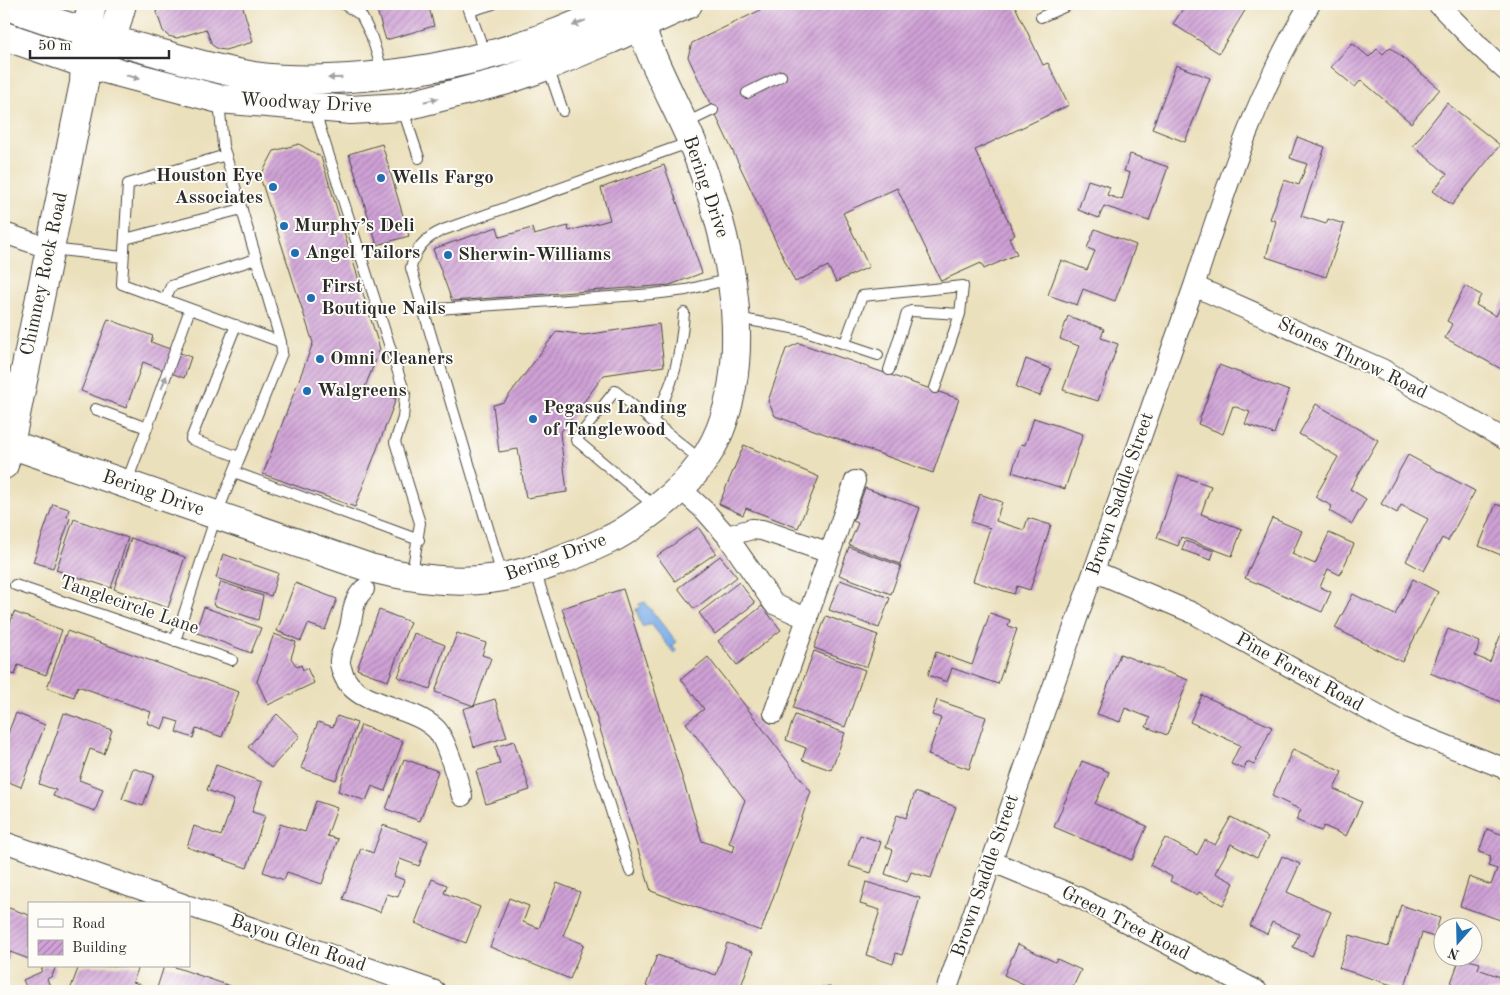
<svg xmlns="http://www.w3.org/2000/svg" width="1510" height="995" font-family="'Old Standard TT',serif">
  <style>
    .water { fill: #7eafea; stroke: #546d8a }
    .building { fill: url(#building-hatch) }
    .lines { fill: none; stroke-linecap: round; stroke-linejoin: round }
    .lane-casing { stroke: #484641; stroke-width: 12 }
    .street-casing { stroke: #484641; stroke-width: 22 }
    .secondary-casing { stroke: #484641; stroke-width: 30 }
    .lane { stroke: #fff; stroke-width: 10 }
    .street { stroke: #fff; stroke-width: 20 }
    .secondary { stroke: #fff; stroke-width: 28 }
    .oneway { fill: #a0a0a0 }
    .poi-dot { fill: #1f6fb2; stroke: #fdfcf7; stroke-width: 2 }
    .labels { text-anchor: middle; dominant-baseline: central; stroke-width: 4; stroke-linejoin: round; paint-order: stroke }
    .street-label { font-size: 19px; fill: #2b2b2b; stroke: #fdfcf7 }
    .poi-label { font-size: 19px; font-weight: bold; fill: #2b2b2b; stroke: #fdfcf7; text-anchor: start }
  </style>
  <defs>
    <pattern id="building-hatch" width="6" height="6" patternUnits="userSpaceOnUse" patternTransform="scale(1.25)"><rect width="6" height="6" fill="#cfa1d6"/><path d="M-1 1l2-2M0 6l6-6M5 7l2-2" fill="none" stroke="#a883ae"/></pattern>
  </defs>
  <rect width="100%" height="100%" fill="#fdfcf7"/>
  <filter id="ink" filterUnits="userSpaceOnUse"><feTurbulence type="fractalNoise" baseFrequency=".02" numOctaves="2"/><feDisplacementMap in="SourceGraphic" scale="10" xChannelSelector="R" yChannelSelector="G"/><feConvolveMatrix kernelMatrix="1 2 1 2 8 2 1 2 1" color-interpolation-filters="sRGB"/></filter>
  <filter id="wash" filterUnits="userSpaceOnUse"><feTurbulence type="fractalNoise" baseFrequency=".0096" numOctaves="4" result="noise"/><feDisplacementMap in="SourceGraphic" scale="20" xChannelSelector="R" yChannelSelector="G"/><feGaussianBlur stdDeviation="1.12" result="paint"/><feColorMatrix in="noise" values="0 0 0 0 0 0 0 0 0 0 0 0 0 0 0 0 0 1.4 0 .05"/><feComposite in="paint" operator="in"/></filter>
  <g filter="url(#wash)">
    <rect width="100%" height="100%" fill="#ebe0bc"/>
    <path class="water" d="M645,602L676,642L672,646L677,651L674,653L651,624L642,627L636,609L640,608L639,604Z"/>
    <g id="blocks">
      <path class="building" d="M154,4H242L253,42L225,50L218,49L212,45L206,29L177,38L168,36L163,31Z
        M375,4H428L434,26L386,40Z
        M773,4H1014L1043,65L1048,63L1069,105L975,150L1015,235L1009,238L1017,254L984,269L981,263L941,281L897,188L843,213L869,267L836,282L828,266L795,282L688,57L692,43Z
        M1186,4H1249L1219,53L1173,24Z
        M1352,43L1369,57L1377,49L1383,54L1390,47L1440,89L1411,123L1361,80L1355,87L1331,67Z
        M1176,65L1210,78L1185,142L1152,129Z
        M1447,103L1500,145L1452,205L1433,191L1447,174L1413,146Z
        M1297,137L1325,147L1301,216L1326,224L1328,219L1344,224L1326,277L1266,257L1276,221L1270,219L1284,180L1299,185L1307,164L1290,158Z
        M299,144L321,157L380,349L365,387L396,399L355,507L263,474L313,343L260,177L274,151Z
        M382,144L409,236L377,245L349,154Z
        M1130,154L1168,167L1149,221L1104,206L1099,218L1078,210L1088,180L1110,187L1107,195L1122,200L1130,173L1124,171Z
        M664,165L702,273L670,285L452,301L433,249L497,227L500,237L532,228L534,235L568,226L569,231L610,220L601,188Z
        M1095,229L1136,245L1115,301L1083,289L1077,305L1048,295L1061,260L1087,270L1095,251L1087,248Z
        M1465,286L1481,295L1476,305L1496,316L1506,296V365L1503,370L1445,338L1452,324L1447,321Z
        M1068,316L1104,329L1101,338L1118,344L1098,401L1063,390L1079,346L1060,339Z
        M108,319L153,336L151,342L191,357L184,378L143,362L126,408L81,391Z
        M659,324L664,366L604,375L560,433L567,492L526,498L518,449L499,452L493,405L504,402L557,331L584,335Z
        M799,343L959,399L933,473L775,416L768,401L786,349Z
        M1026,359L1051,369L1040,396L1016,387Z
        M1219,365L1289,391L1274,434L1245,424L1250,412L1233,406L1223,434L1198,424Z
        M1316,404L1378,440L1350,489L1366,499L1352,524L1329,511L1332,506L1315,497L1338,457L1299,434Z
        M1034,418L1083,434L1065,489L1012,472L1021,444L1025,445Z
        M744,445L819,477L798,528L746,508L743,515L719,504Z
        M1408,455L1475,491L1448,541L1442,538L1424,571L1406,561L1428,519L1401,505L1397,513L1381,504Z
        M1179,475L1211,486L1201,514L1242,529L1232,556L1181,537L1178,546L1157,538Z
        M865,488L920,508L900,564L849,545L858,523L853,521Z
        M980,494L1002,502L996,521L1024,530L1028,518L1051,525L1030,590L1017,586L1014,594L973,581L990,528L971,522Z
        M53,504L69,509L67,517L70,518L53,568L33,562Z
        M1496,504L1506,508V557L1479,546Z
        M1272,518L1302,531L1292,554L1315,564L1329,533L1354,544L1340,575L1328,569L1320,587L1331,592L1322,612L1245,578Z
        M74,519L128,538L111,588L56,570Z
        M698,527L716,553L675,581L657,556Z
        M131,538L185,557L168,608L114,589Z
        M1185,541L1214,551L1211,560L1182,550Z
        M849,547L901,566L891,594L839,575Z
        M223,554L278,573L271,596L216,578Z
        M720,556L737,577L694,609L678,588Z
        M1413,579L1438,592L1402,662L1335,628L1353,594L1395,615Z
        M840,580L890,598L879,628L829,610Z
        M221,582L263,596L258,620L213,605Z
        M739,582L755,603L715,634L699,613Z
        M295,583L337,599L325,630L308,624L301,641L277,631Z
        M623,589L702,841L733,852L735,845L729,843L745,800L686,723L704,709L681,679L708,657L811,792L761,931L651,891L562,608Z
        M762,606L781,630L737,665L718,641Z
        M204,607L261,628L251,653L195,632Z
        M379,610L410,622L388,681L357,669Z
        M14,612L62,630L46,675L18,665L15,675L4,671V641Z
        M990,613L1010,620L1008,626L1017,629L998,684L952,668L947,682L928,675L936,652L972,665Z
        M826,616L878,635L867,667L814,648Z
        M1448,629L1480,642L1475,656L1490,662L1501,634L1506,637V704L1430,673Z
        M67,631L239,692L222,737L196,728L193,738L176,732L179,722L166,718L162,729L147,723L151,712L78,686L74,697L47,688Z
        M414,633L445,645L430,689L398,677Z
        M457,633L486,643L482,655L491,658L474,706L435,692Z
        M274,634L296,642L291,658L297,667L301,665L303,670L307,668L314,683L268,705L257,681Z
        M814,651L865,670L845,727L793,708Z
        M1120,654L1188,680L1167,735L1146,727L1150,718L1125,708L1120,722L1097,714Z
        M1202,695L1272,727L1254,765L1247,762L1244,769L1231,764L1240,745L1190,722Z
        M495,699L507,737L474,747L463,709Z
        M937,700L986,717L969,769L928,755L941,718L932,715Z
        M16,713L45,725L21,787L4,780V732L8,733Z
        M64,713L112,730L104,754L90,749L79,780L103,789L95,811L53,796L56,790L39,784Z
        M277,714L300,736L271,768L248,747Z
        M795,715L845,733L831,770L802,760L806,748L786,740Z
        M337,716L357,723L336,780L301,768L318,722L333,727Z
        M361,725L403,741L385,791L372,786L366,801L338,791Z
        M514,741L530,790L486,804L476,771L500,764L495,747Z
        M1293,749L1342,772L1334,789L1362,802L1346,836L1324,826L1321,831L1296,820L1301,810L1272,796Z
        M404,759L438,771L420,821L386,809Z
        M1082,761L1109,772L1095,804L1147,826L1132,860L1054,827Z
        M216,765L262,782L252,812L265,816L247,868L187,847L194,826L221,836L234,800L207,790Z
        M133,768L154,775L143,806L122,799Z
        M915,792L956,807L931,878L911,872L907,882L885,874L893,850L886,847L897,815L906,818Z
        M316,801L337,808L327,836L338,839L322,884L287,872L284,880L263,872L280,824L305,832Z
        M1231,817L1268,837L1257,858L1231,844L1215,873L1234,883L1223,905L1199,892L1197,895L1170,881L1172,877L1150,865L1165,838L1197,855L1205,840L1215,845Z
        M383,825L428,841L419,866L400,859L394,876L404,880L398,897L387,894L380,912L343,899L361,848L373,853Z
        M1487,829L1506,836V886L1504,885L1502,891L1506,893V922L1460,906L1469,877L1491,885L1497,869L1488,866L1491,856L1479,852Z
        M860,835L881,842L871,873L849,866Z
        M1282,856L1300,864L1287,892L1331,912L1312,956L1293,947L1299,934L1272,922L1267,934L1250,926Z
        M432,879L447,885L444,893L480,907L466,943L415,923Z
        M866,882L920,898L902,955L896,953L893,964L866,955L880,910L860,904Z
        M557,883L580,892L563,936L584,944L570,979L490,947L509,898L529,906L523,922L539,928Z
        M1401,905L1440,918L1434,937L1422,933L1404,989L1339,968L1350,935L1388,947Z
        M6,907L29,915V959L10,952L4,969V914Z
        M727,943L753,952L741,986L748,989L747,991H660L646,986L657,955L716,975Z
        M1018,944L1055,962L1057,959L1081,970L1071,991H1039L1004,975Z
        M1460,958L1480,963L1478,969L1506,979V991H1448Z
        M43,966H56L52,976L47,979L52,991H28L23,980L41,972Z
        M79,966H139L133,982L142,985L140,991H95L88,989L87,991L70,990Z
        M164,966H172L233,987L231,991H156Z
        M827,986L841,991H825Z"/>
    </g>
  </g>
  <g filter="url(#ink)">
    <use href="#blocks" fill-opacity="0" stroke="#484641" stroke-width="1"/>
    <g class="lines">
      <defs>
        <path id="lane" d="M343,4L361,15L371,35L383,73
          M467,4L485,54
          M470,11L493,4
          M1041,17L1071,4
          M548,67L563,111
          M747,93L781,76
          M402,107L419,158
          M314,109L405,394L403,418L395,442L420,523L412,574
          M684,124L713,110
          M226,155L128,184L122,284L281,342
          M125,239L242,209
          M51,249L123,257
          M165,300L171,286L256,259
          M423,310L653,294L686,290L730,279
          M737,318L803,330L878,355
          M236,325L191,439L239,457
          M845,343L862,296L963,286L960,314L935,388
          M889,370L907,313L911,311L960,314
          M95,409L147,428L126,484
          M652,421C674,387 681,353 684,313
          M147,428L190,309
          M234,472L419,540
          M657,508L576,440L615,391L702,461
          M535,570L630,871
          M502,575L411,268C415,248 425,238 443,230L691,142
          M15,585L232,660
          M175,641L216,516L282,353L281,342L223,146L219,100"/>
        <path id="street" d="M1438,4L1479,46L1506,71
          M4,233L51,249
          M1194,286L1382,369L1506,440
          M681,489L705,511L727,536L774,604L808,619
          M727,536L752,529L762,530L830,553
          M1094,571L1193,613L1395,725L1506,769
          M364,589C350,603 354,618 348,634C346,643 341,652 340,660C339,663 341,667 342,671C353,708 409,703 436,729C446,739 458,781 462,796
          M774,713L855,481
          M4,842L183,904
          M991,861L1080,898L1257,991
          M189,906L435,991
          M946,991L1194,286C1226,188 1256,92 1310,4"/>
        <path id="secondary" d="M4,5C55,23 106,39 159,53C190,62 222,71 254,76C290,81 328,80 363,77C460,68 536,46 623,4
          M4,36L86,64L219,99L351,110L402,107L504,81L547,66L609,40L688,4
          M103,55L112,40L122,4
          M10,444L370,568C468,592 519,582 610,539C624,533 636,523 649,514C679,493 706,465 720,430C755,341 727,227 692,142C672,96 646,53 635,4
          M4,465L10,444L84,83L86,33L92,4"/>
      </defs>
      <use href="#lane" class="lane-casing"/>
      <use href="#street" class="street-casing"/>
      <use href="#secondary" class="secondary-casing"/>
      <use href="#lane" class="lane"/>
      <use href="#street" class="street"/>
      <use href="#secondary" class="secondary"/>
    </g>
    <defs><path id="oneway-solid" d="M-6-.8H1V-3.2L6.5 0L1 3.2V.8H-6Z" transform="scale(1.25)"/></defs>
    <g class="oneway">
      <use href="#oneway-solid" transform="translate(579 23) rotate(157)"/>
      <use href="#oneway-solid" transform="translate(133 77) rotate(14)"/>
      <use href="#oneway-solid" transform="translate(335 78) rotate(179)"/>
      <use href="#oneway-solid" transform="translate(431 100) rotate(-13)"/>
      <use href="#oneway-solid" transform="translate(164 382) rotate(-70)"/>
    </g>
  </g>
  <g class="poi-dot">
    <circle cx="381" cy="178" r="5"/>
    <circle cx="273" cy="187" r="5"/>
    <circle cx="284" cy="226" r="5"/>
    <circle cx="295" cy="253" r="5"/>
    <circle cx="448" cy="255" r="5"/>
    <circle cx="311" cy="298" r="5"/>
    <circle cx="320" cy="359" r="5"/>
    <circle cx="307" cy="391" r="5"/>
    <circle cx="533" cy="419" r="5"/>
  </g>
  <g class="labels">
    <g class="street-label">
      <text transform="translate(306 104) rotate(3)">Woodway Drive</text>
      <text transform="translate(705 187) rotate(71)">Bering Drive</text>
      <text transform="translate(45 274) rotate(-78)">Chimney Rock Road</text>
      <text transform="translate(1352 359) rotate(26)">Stones Throw Road</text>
      <text transform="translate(153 494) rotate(19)">Bering Drive</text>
      <text transform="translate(1121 494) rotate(-71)">Brown Saddle Street</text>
      <text transform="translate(556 558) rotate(-20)">Bering Drive</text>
      <text transform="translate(129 606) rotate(19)">Tanglecircle Lane</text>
      <text transform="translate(1299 673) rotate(29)">Pine Forest Road</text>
      <text transform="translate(986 876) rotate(-71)">Brown Saddle Street</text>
      <text transform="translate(1125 924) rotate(27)">Green Tree Road</text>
      <text transform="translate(298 944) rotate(19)">Bayou Glen Road</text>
    </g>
    <g class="poi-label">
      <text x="263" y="176" text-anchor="end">Houston Eye<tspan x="263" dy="22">Associates</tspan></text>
      <text x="391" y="178">Wells Fargo</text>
      <text x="294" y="226">Murphy’s Deli</text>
      <text x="305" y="253">Angel Tailors</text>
      <text x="458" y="255">Sherwin-Williams</text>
      <text x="321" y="287">First<tspan x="321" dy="22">Boutique Nails</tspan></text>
      <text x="330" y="359">Omni Cleaners</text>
      <text x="317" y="391">Walgreens</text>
      <text x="543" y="408">Pegasus Landing<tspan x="543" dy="22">of Tanglewood</tspan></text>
    </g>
  </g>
  <rect width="1510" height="995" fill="none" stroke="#fdfcf7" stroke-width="20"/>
  <rect x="28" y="902" width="162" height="65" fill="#fdfcf7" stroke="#a9a8a5"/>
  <rect x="38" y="919" width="25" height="8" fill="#ffffff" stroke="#a9a8a5"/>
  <text x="72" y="928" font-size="15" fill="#2b2b2b">Road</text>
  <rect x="38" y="940" width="25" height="15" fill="url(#building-hatch)" stroke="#a9a8a5"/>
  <text x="72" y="952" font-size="15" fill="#2b2b2b">Building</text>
  <g transform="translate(1458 942) rotate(200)"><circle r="24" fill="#fdfcf7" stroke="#a9a8a5"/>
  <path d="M0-4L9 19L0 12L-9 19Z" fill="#1f6fb2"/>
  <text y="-8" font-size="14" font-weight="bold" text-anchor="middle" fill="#2b2b2b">N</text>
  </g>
  <path d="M30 50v8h139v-8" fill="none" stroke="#2b2b2b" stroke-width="2.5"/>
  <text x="38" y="50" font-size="15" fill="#2b2b2b" stroke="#fdfcf7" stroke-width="4" paint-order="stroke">50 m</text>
</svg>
